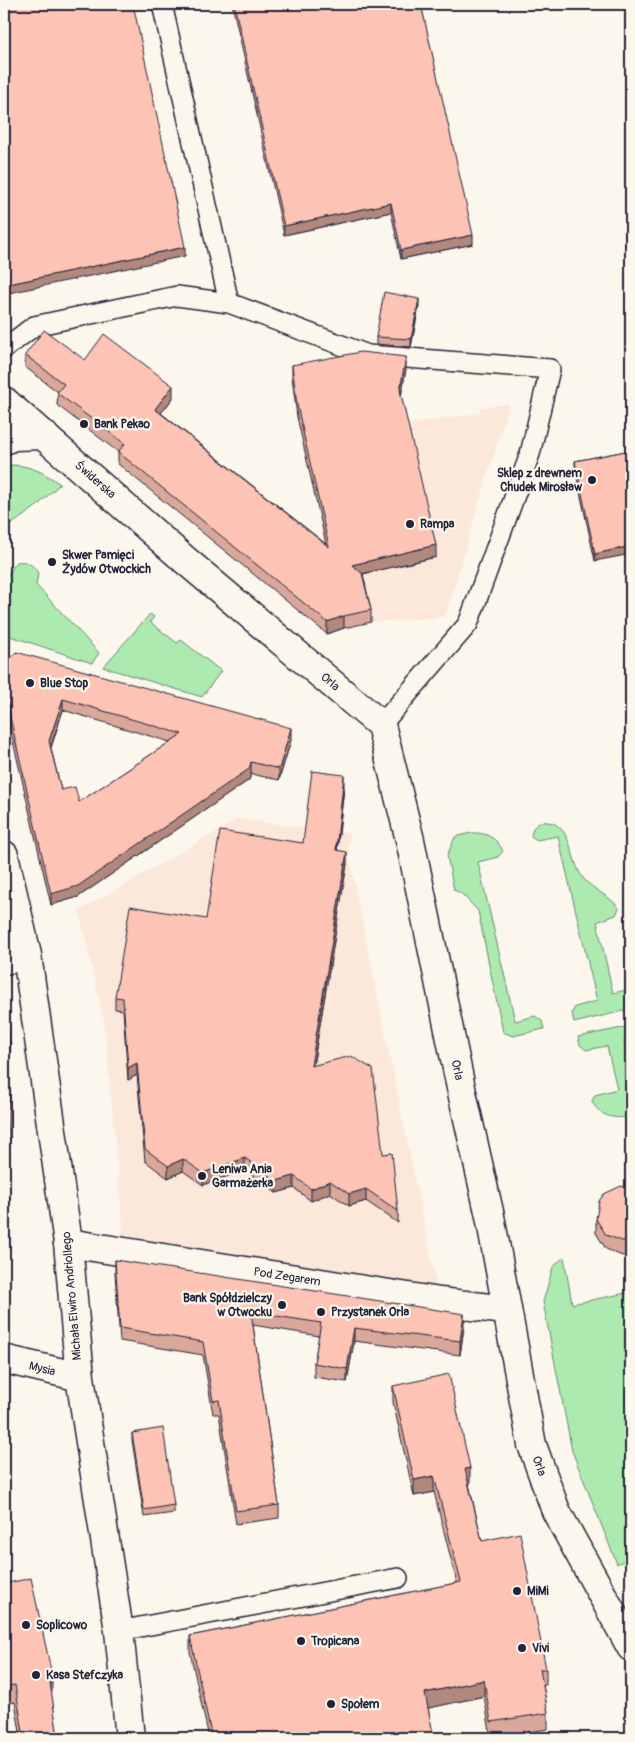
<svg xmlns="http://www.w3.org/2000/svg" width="635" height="1742" font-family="Pangolin,sans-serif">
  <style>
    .built { fill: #fce7db }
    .green { fill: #adeab0; stroke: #688676 }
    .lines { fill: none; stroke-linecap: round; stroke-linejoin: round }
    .service-casing { stroke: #22223b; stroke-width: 22 }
    .pedestrian-casing { stroke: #22223b; stroke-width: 31 }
    .minor-casing { stroke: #22223b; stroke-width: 31 }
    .tertiary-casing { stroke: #22223b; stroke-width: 31 }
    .service { stroke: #fbf7ec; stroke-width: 19 }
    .pedestrian { stroke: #fbf7ec; stroke-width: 28 }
    .minor { stroke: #fbf7ec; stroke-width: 28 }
    .tertiary { stroke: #fbf7ec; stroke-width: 28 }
    .wall { fill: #daa89b; stroke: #22223b; fill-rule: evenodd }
    .shaded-wall { fill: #b1887e; stroke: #22223b }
    .building { fill: #fdc3b4; stroke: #22223b; fill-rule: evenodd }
    .poi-dot { fill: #22223b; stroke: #fbf7ec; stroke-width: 2 }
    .labels { text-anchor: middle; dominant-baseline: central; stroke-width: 4.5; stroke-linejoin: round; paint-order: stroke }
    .poi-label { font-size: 12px; font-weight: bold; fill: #22223b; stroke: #fbf7ec; text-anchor: start }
    .street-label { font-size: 12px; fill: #22223b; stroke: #fbf7ec }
  </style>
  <rect width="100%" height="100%" fill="#fbf7ec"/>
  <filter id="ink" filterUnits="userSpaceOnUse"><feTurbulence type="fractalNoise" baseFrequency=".02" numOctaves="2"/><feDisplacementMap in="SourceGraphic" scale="10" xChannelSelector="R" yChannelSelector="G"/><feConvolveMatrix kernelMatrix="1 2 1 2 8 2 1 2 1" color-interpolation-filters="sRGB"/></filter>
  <g filter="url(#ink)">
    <path class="built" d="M509,404L445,617L371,622L322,413L357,432L480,413V408Z
      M238,819L350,833L348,852L440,1302L116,1250L123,1227L104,1020L79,911Z"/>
    <path class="green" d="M13,465C32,466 45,473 60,484L37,506L8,527L4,522V467Z
      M17,562C26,560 34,565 38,573L36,585L99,653L92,663L4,634V579Z
      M150,614L154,617L150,622L177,643L181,640L221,671L202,697L103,667Z
      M540,822C573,818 569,860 583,878C594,891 609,895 619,908L616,915L597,922L613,993L631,989V1009L574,1023L572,1013L575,1007L597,1001L558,836L537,840L531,836L533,828Z
      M471,833C486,832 497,838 503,851L498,857L478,862L515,1021L535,1016L542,1021L544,1029L513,1036L503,1032L478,911L462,894L454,890L447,856L455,837Z
      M631,1026V1039L624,1041L631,1069V1116C616,1120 599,1117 592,1101L595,1095L617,1089L607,1046L586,1050L580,1045L578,1037Z
      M564,1257L572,1304L631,1292V1557L617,1564L572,1451L543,1302L553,1267Z"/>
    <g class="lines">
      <defs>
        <path id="service" d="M162,4L229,303
          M4,349L34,326L177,296L229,303L368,355L550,369L530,454L468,624L381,725
          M119,1631L398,1578"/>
        <path id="pedestrian" d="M68,1243L440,1302L506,1310"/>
        <path id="minor" d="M4,440L14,436L44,435
          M4,855L27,955L68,1243L80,1377L119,1631L130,1738
          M4,960L27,955
          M4,1359L80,1377"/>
        <path id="tertiary" d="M4,401L185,560L381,725L410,840L461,1088L490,1216L532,1445L556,1511L631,1647"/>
      </defs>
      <use href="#service" class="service-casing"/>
      <use href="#pedestrian" class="pedestrian-casing"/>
      <use href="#minor" class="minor-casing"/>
      <use href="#tertiary" class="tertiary-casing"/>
      <use href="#service" class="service"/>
      <use href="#pedestrian" class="pedestrian"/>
      <use href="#minor" class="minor"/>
      <use href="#tertiary" class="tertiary"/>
    </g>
    <path class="wall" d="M232,4H421L473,244L401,259L391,212L284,235Z
      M419,306L411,347L376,344V337Z
      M25,355L85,360L173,398L161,413L326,544L297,417L292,377V365L406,369L401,396L436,557L363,574L371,610V622L344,628L327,634L118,464V452L57,405L58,392L25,367Z
      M631,450L595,561L575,469V461Z
      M4,665L291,740L279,780L251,774L249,780L78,897L51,905L10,728L4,676ZM63,710L170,742L79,802L61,790L51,748Z
      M344,787L337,850L347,864L313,1066L383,1154L398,1211V1223L366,1201L349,1206L330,1193L311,1201L294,1188L276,1193L245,1170L203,1185L183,1171L168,1178L145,1161L137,1075L128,1080L123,1010L115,1009V997L206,919L303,843Z
      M4,966L10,1045L8,1143H4Z
      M631,1189V1254L622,1256L606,1249L596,1233V1219Z
      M115,1260L464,1327L460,1355L354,1341L347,1382L314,1377V1363L319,1336L253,1325L279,1505V1518L236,1524L219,1414H213L203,1355L120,1341L115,1273Z
      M393,1386L470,1484H469L482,1541L546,1669V1685H543L548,1713V1729L491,1738L484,1696L428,1708L433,1738H209L190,1652V1636L457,1583L434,1492L414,1496L393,1402Z
      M132,1433L174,1505V1513L144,1517L132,1440Z
      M4,1584L52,1692H51L58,1738H21L15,1702L4,1704Z"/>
    <path class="shaded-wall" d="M391,203V212L284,235V226Z
      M473,235V244L401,259V250Z
      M185,247V256L4,294V285Z
      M419,299V306L411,347V339Z
      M406,357V369L400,402V390Z
      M173,386V398L155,421V409Z
      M436,545V557L352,576V565Z
      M631,546V554L595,561V554Z
      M344,616V628L327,634V622Z
      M63,699V710L49,752V741Z
      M291,728V740L279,780V769Z
      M251,762V774L249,780L78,897L51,905V894Z
      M344,775V787L336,862V850Z
      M347,852V864L311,1078V1066Z
      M137,1063V1075L128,1080V1068Z
      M245,1158V1170L203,1185V1173Z
      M183,1159V1171L168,1178V1166Z
      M294,1176V1188L276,1193V1181Z
      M330,1181V1193L311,1201V1189Z
      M366,1189V1201L349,1206V1194Z
      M464,1314V1327L460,1355V1341Z
      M354,1328V1341L347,1382V1369Z
      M470,1468V1484L465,1485V1469Z
      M434,1476V1492L414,1496V1480Z
      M49,1675H52V1692L49,1693Z
      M484,1680V1696L425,1709V1693Z
      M433,1733V1738H410Z"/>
    <path class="building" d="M4,4H133L185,247L4,285Z
      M234,4H421L473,235L401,250L391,203L284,226Z
      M384,292L419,299L411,339L376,337Z
      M44,330L85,360L104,334L173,386L155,409L329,547L297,405L292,365L361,352L406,357L400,390L436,545L352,565L362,573L371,610L344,616L327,622L118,452L125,444L57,393L64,384L25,355Z
      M631,450V546L595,554L575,461Z
      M16,652L291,728L279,769L251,762L249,769L78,886L51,894L10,717L4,665ZM63,699L182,734L79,802L75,787L61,790L49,741Z
      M312,771L344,775L336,850L347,852L311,1066L351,1056L373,1069L383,1154L392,1153L398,1211L366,1189L349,1194L330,1181L311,1189L294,1176L276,1181L245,1158L203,1173L183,1159L168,1166L145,1149L137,1063L128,1068L123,998L115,997L130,906L206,919L220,831L303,843Z
      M4,966L10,1045L8,1129H4Z
      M621,1186L631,1189V1240L622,1241L606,1235L596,1219L599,1201L604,1194Z
      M115,1260L464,1314L460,1341L354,1328L347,1369L314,1363L321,1323L251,1312L279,1505L236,1511L219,1400L213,1401L203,1342L120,1328Z
      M449,1374L470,1468L465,1469L482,1541L520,1533L546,1669H540L548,1713L491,1722L484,1680L425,1693L433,1733L410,1738H212L190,1636L461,1582L434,1476L414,1480L393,1386Z
      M163,1428L174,1505L144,1510L132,1433Z
      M31,1578L52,1675H49L58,1738H24L15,1685L4,1687V1584Z"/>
  </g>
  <g class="poi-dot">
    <circle cx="84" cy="424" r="5"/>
    <circle cx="592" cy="480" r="5"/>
    <circle cx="410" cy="524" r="5"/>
    <circle cx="52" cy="562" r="5"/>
    <circle cx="30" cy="683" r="5"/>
    <circle cx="202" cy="1176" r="5"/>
    <circle cx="282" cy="1305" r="5"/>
    <circle cx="321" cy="1312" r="5"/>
    <circle cx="517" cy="1591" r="5"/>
    <circle cx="26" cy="1625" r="5"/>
    <circle cx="301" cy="1641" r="5"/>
    <circle cx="522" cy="1648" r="5"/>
    <circle cx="36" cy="1675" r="5"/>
    <circle cx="331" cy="1704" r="5"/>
  </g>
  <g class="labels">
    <g class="poi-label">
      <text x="94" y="424">Bank Pekao</text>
      <text x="582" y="473" text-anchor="end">Sklep z drewnem<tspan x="582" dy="14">Chudek Mirosław</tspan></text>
      <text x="420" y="524">Rampa</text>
      <text x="62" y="555">Skwer Pamięci<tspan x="62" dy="14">Żydów Otwockich</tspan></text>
      <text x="40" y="683">Blue Stop</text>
      <text x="212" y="1169">Leniwa Ania<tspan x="212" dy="14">Garmażerka</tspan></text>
      <text x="272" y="1298" text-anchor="end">Bank Spółdzielczy<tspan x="272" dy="14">w Otwocku</tspan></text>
      <text x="331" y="1312">Przystanek Orla</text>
      <text x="527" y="1591">MiMi</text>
      <text x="36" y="1625">Soplicowo</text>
      <text x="311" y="1641">Tropicana</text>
      <text x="532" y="1648">Vivi</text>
      <text x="46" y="1675">Kasa Stefczyka</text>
      <text x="341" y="1704">Społem</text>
    </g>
    <g class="street-label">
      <text transform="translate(95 480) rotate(41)">Świderska</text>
      <text transform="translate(330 682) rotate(40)">Orla</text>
      <text transform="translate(457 1070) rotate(78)">Orla</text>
      <text transform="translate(287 1277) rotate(9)">Pod Zegarem</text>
      <text transform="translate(72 1296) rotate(-95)">Michała Elwiro Andriollego</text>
      <text transform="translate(42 1369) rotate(14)">Mysia</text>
      <text transform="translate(539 1466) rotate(70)">Orla</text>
    </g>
  </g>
  <rect width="635" height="1742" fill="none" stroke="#fbf7ec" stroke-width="20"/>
  <rect x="10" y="10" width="615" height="1722" fill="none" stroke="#22223b" stroke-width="2" filter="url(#ink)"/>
</svg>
